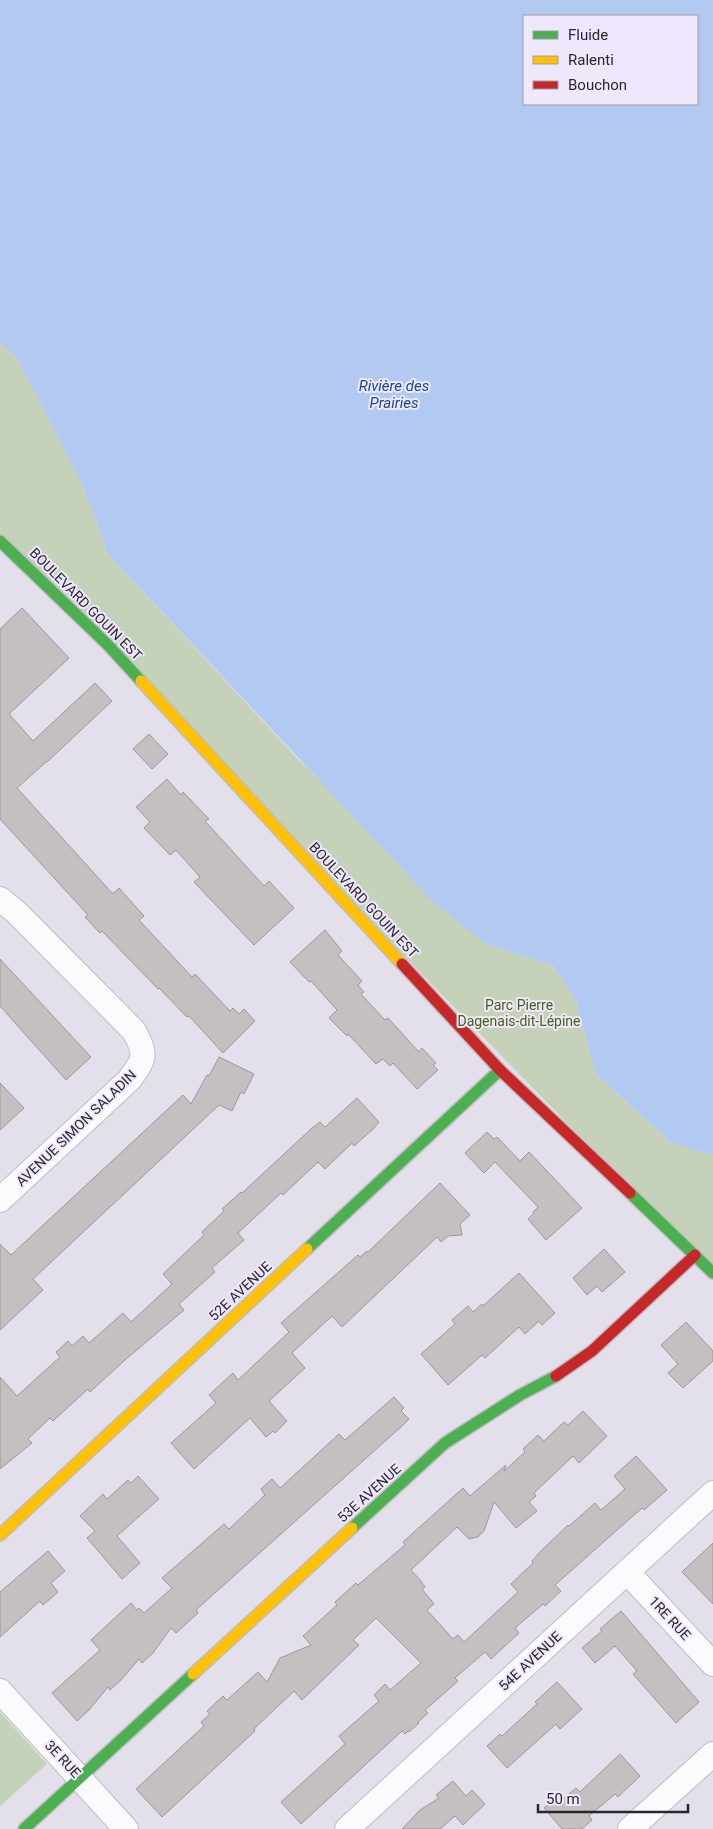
<svg xmlns="http://www.w3.org/2000/svg" width="713" height="1829" font-family="Roboto,sans-serif">
  <style>
    .green { fill: #c5d1b8 }
    .water { fill: #b2caf2; fill-rule: evenodd }
    .building { fill: #c4c0c1; stroke: #9c979a }
    .lines { fill: none; stroke-linecap: round; stroke-linejoin: round }
    .street-casing { stroke: #bebcc4; stroke-width: 26 }
    .fast-casing { stroke: #bebcc4; stroke-width: 14 }
    .slow-casing { stroke: #bebcc4; stroke-width: 14 }
    .jam-casing { stroke: #bebcc4; stroke-width: 14 }
    .street { stroke: #fbfafc; stroke-width: 24 }
    .fast { stroke: #4caf50; stroke-width: 11 }
    .slow { stroke: #ffc107; stroke-width: 11 }
    .jam { stroke: #c62828; stroke-width: 11 }
    .labels { text-anchor: middle; dominant-baseline: central; stroke-width: 4; stroke-linejoin: round; paint-order: stroke }
    .street-label { font-size: 14px; fill: #29262e; stroke: #efe8fd }
    .park-label { font-size: 14px; fill: #456212; stroke: #efe8fd }
    .water-label { font-size: 15px; font-style: italic; fill: #154995; stroke: #efe8fd }
  </style>
  <rect width="100%" height="100%" fill="#e3e0eb"/>
  <path class="green" d="M0,343L16,357L83,486L108,554L298,759L486,944L554,966L576,1001L596,1074L672,1143L713,1155V1273L0,541Z
    M0,1712L47,1764L0,1806Z"/>
  <path class="water" d="M0,0H713V1155L672,1143L596,1074L576,1001L554,966L486,944L434,903L108,554L83,486L16,357L0,343ZM524,16H697V104H524Z"/>
  <path class="building" d="M22,608L69,658L9,714L33,741L95,683L112,701L47,762V761L17,788L112,893H114L119,888L144,916L139,920L192,977L195,974L230,1011L233,1008L239,1014L244,1009L255,1021L223,1053L189,1016L187,1017L159,988L158,989L102,931L100,933L85,917L88,915L0,819V629Z
    M149,734L168,754L152,769L133,749Z
    M167,779L181,795L183,792L209,819L205,821L264,886L269,881L294,908L254,945L194,882L200,877L176,850L170,855L144,828L150,822L136,807Z
    M325,930L342,951L338,955L362,981L358,985L364,992L361,994L385,1020L388,1018L419,1052L422,1048L436,1063L433,1065L438,1070L417,1089L393,1063L390,1066L383,1059L376,1064L348,1034L347,1036L329,1018L337,1010L311,981L309,982L290,962Z
    M0,959L91,1057L66,1080L0,1006Z
    M219,1057L254,1074L244,1094L241,1092L232,1111L219,1105L33,1279L43,1290L0,1330V1244L11,1255L183,1095L191,1104L207,1075L209,1076Z
    M0,1083L24,1108L0,1130Z
    M357,1098L379,1122L373,1129L354,1146L352,1143L325,1169L318,1162L283,1195L281,1193L238,1233L244,1240L212,1268L215,1272L179,1304L184,1310L125,1360L90,1392L88,1389L53,1421L50,1418L28,1439L32,1443L0,1469V1377L17,1396L60,1357L56,1352L68,1341L72,1346L83,1336L89,1343L123,1313L131,1322L172,1284L163,1274L204,1235L202,1232L224,1211L222,1209L241,1192L242,1193L312,1128L320,1122L325,1127Z
    M487,1132L494,1139L497,1137L520,1161L529,1152L582,1208L546,1240L528,1219L534,1213L533,1212L538,1207L495,1162L484,1173L465,1153Z
    M440,1183L470,1215L460,1224L462,1235L448,1236L441,1242L437,1237L342,1327L332,1316L292,1353L305,1368L269,1401L287,1421L275,1433L273,1431L266,1437L250,1418L194,1469L171,1443L216,1403L209,1395L233,1373L238,1380L289,1332L281,1323L358,1255L360,1257L367,1251L368,1252Z
    M604,1249L625,1272L602,1292L597,1286L587,1295L573,1278Z
    M519,1273L555,1313L542,1325L539,1321L525,1334L519,1327L485,1358L482,1355L448,1385L421,1354L455,1324L452,1320L468,1306L473,1312L482,1304L483,1306Z
    M686,1322L713,1351V1361L683,1388L668,1373L678,1364L661,1345Z
    M394,1397L404,1408L401,1411L409,1419L401,1427L226,1583L196,1610L198,1613L176,1633L171,1628L153,1653L142,1663L139,1659L122,1679L110,1690L108,1687L89,1710L77,1721L52,1693L100,1650L91,1640L131,1603L137,1610L139,1608L144,1613L172,1588L162,1578L224,1524L229,1529L265,1495L261,1489L272,1479L280,1488L339,1434L345,1440Z
    M583,1411L607,1436L579,1463L573,1456L534,1493L536,1496L529,1502L537,1511L516,1528L494,1502L484,1531L478,1537L469,1539L457,1527L411,1570L421,1581L425,1587L422,1589L434,1604L427,1610L453,1639L458,1635L464,1642L518,1592L511,1584L533,1563L532,1561L541,1551L568,1525L569,1526L595,1503L601,1510L625,1489L614,1476L636,1456L667,1490L644,1510L642,1508L555,1585L561,1591L545,1606L543,1604L515,1628L519,1633L491,1659L485,1652L455,1678L458,1681L425,1710L428,1713L418,1722L419,1723L409,1732L408,1731L405,1734L402,1731L301,1824L281,1802L345,1744L339,1736L379,1701L374,1695L385,1684L390,1690L421,1663L376,1618L353,1640L359,1645L302,1700L294,1691L254,1729L255,1731L162,1817L136,1789L204,1726L201,1722L210,1714L207,1711L223,1696L227,1700L258,1672L267,1682L280,1658L311,1645L303,1636L337,1605L335,1602L356,1583L358,1585L405,1545L403,1542L463,1488L470,1496L506,1465L504,1471L525,1452L523,1449L538,1435L544,1441L564,1422L568,1425Z
    M138,1476L159,1499L117,1536L140,1563L122,1579L87,1538L95,1531L80,1516L103,1494L107,1499L128,1480L131,1483Z
    M713,1543V1604L682,1572Z
    M48,1551L65,1571L51,1583L58,1592L43,1605L40,1601L0,1637V1592Z
    M621,1611L699,1702L676,1723L633,1674L637,1671L615,1646L595,1663L582,1648L602,1631L600,1629Z
    M557,1682L582,1709L560,1729L556,1724L507,1768L487,1746L500,1734L502,1736L537,1704L535,1702Z
    M620,1754L640,1776L618,1797L615,1794L589,1816L592,1820L582,1829H562L544,1808L559,1795L563,1799L576,1788L580,1792Z
    M453,1781L466,1796L472,1790L485,1804L463,1825L455,1816L440,1829H402L420,1810L439,1798L436,1795Z"/>
  <g class="lines">
    <defs>
      <path id="street" d="M0,899L16,912L134,1031C147,1055 145,1059 129,1080L0,1200
        M627,1572L713,1664
        M0,1691L126,1829
        M347,1829L713,1493
        M630,1829L713,1754"/>
      <path id="fast" d="M0,541L108,645L141,681
        M630,1193L713,1273
        M307,1249L500,1070
        M352,1528L445,1443L520,1395L556,1376
        M24,1829L193,1674"/>
      <path id="slow" d="M141,681L402,964
        M0,1535L307,1249
        M193,1674L352,1528"/>
      <path id="jam" d="M402,964L500,1070L630,1193
        M556,1376L592,1351L695,1255"/>
    </defs>
    <use href="#street" class="street-casing"/>
    <use href="#fast" class="fast-casing"/>
    <use href="#slow" class="slow-casing"/>
    <use href="#jam" class="jam-casing"/>
    <use href="#street" class="street"/>
    <use href="#fast" class="fast"/>
    <use href="#slow" class="slow"/>
    <use href="#jam" class="jam"/>
  </g>
  <g class="labels">
    <g class="street-label">
      <text transform="translate(86 604) rotate(45)">BOULEVARD GOUIN EST</text>
      <text transform="translate(364 900) rotate(47)">BOULEVARD GOUIN EST</text>
      <text transform="translate(76 1128) rotate(-44)">AVENUE SIMON SALADIN</text>
      <text transform="translate(240 1291) rotate(-43)">52E AVENUE</text>
      <text transform="translate(369 1493) rotate(-42)">53E AVENUE</text>
      <text transform="translate(670 1618) rotate(47)">1RE RUE</text>
      <text transform="translate(530 1661) rotate(-43)">54E AVENUE</text>
      <text transform="translate(63 1759) rotate(47)">3E RUE</text>
    </g>
    <g class="park-label">
      <text x="519" y="1005">Parc Pierre<tspan x="519" dy="16">Dagenais-dit-Lépine</tspan></text>
    </g>
    <g class="water-label">
      <text x="394" y="386">Rivière des<tspan x="394" dy="17">Prairies</tspan></text>
    </g>
  </g>
  <rect x="523" y="15" width="175" height="90" fill="#efe8fd" stroke="#a09aaa"/>
  <rect x="533" y="31" width="25" height="8" fill="#4caf50" stroke="#a09aaa"/>
  <text x="568" y="40" font-size="15" fill="#29262e">Fluide</text>
  <rect x="533" y="56" width="25" height="8" fill="#ffc107" stroke="#a09aaa"/>
  <text x="568" y="65" font-size="15" fill="#29262e">Ralenti</text>
  <rect x="533" y="81" width="25" height="8" fill="#c62828" stroke="#a09aaa"/>
  <text x="568" y="90" font-size="15" fill="#29262e">Bouchon</text>
  <path d="M538 1804v8h150v-8" fill="none" stroke="#29262e" stroke-width="2.5"/>
  <text x="546" y="1804" font-size="15" fill="#29262e" stroke="#efe8fd" stroke-width="4" paint-order="stroke">50 m</text>
</svg>
